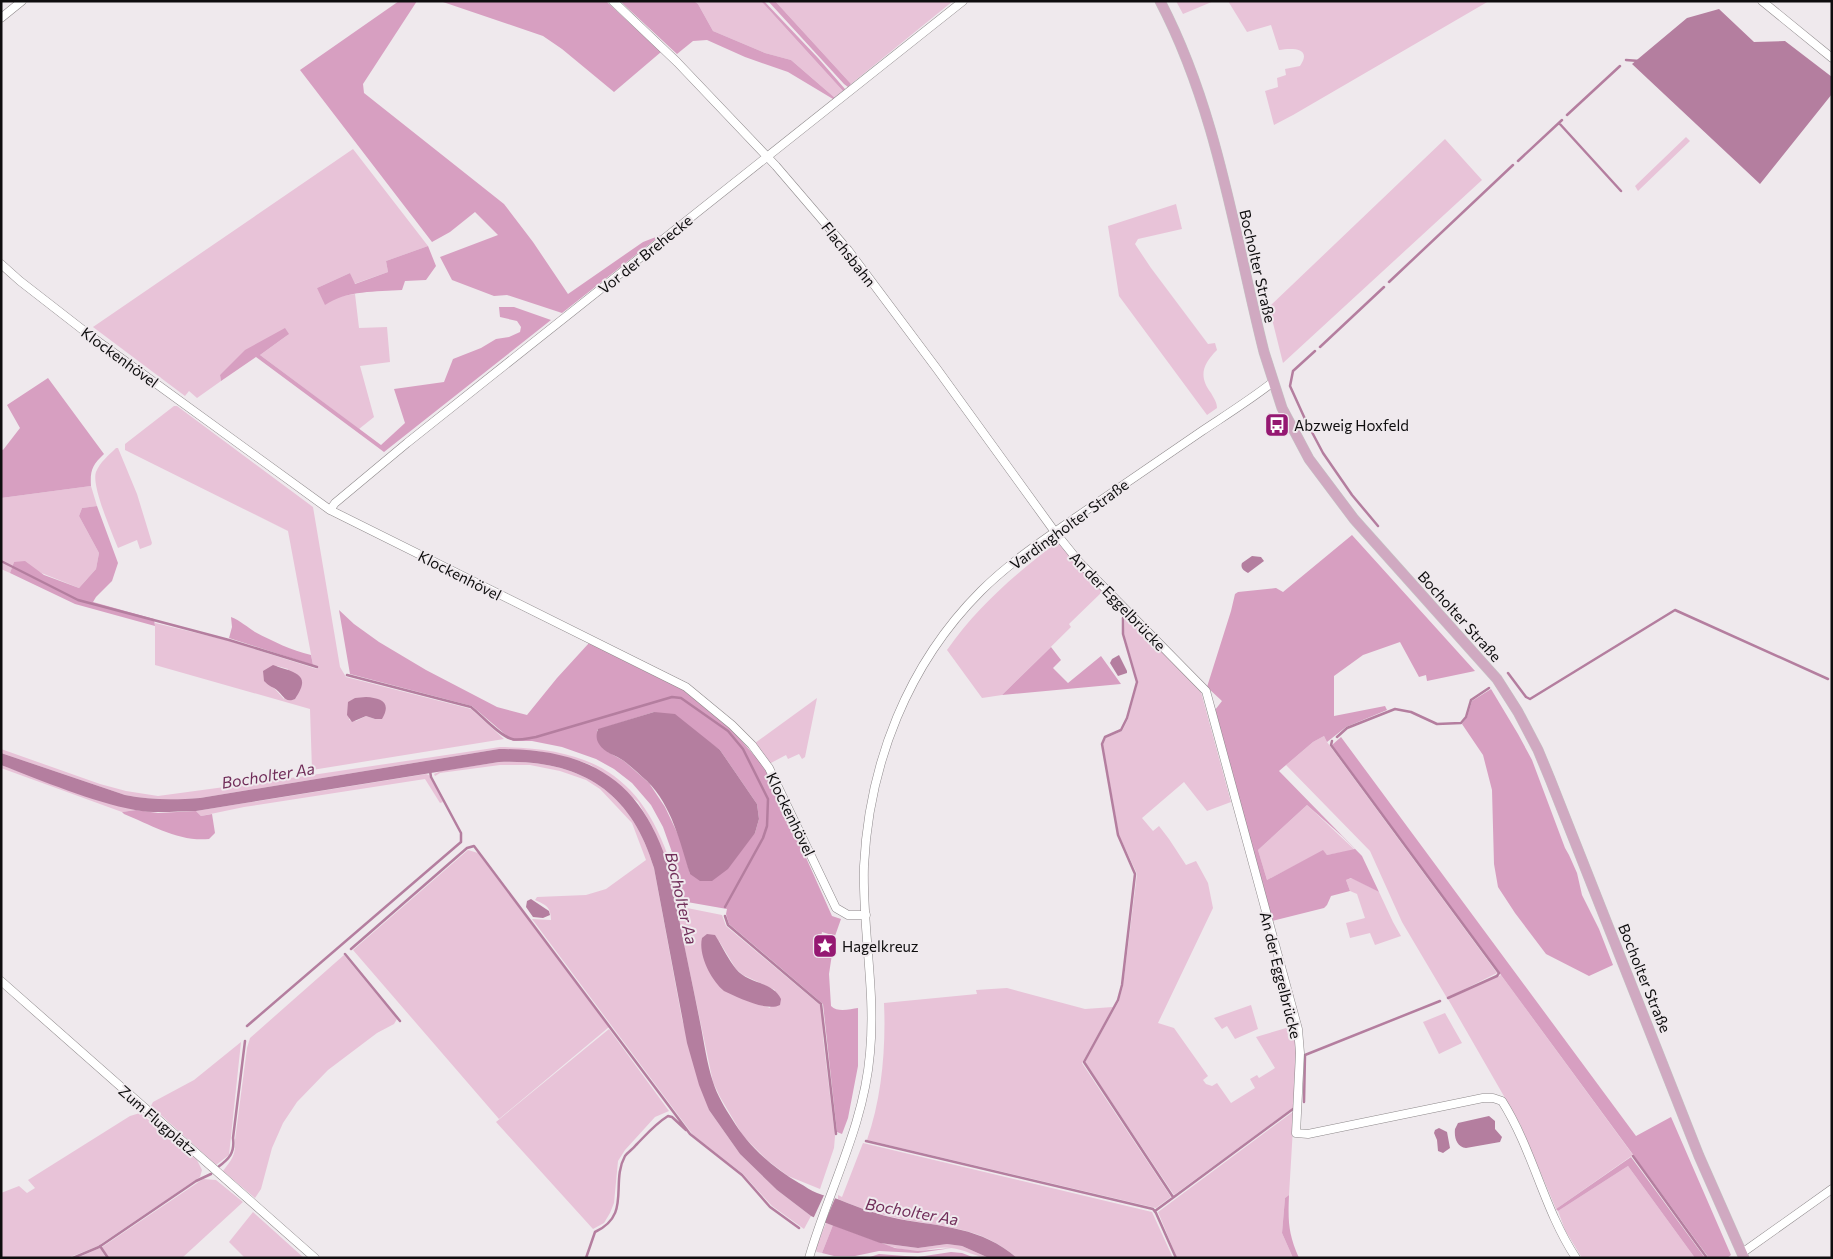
<svg xmlns="http://www.w3.org/2000/svg" width="1833" height="1259" font-family="Commissioner,sans-serif">
  <style>
    .green { fill: #e8c3d8; fill-rule: evenodd }
    .forest { fill: #d79fc1; fill-rule: evenodd }
    .water { fill: #b47e9f }
    .pier { fill: #efe9ed }
    .lines { fill: none; stroke-linecap: round; stroke-linejoin: round }
    .stream { stroke: #b47e9f; stroke-width: 2.5 }
    .minor-casing { stroke: #8e898b; stroke-width: 9 }
    .major-casing { stroke: #c5c5c5; stroke-width: 11 }
    .minor { stroke: #fff; stroke-width: 8 }
    .major { stroke: #d0a9c1; stroke-width: 10 }
    .labels { text-anchor: middle; dominant-baseline: central; stroke-width: 4; stroke-linejoin: round; paint-order: stroke }
    .street-label { font-size: 15px; fill: #0e0d0e; stroke: #efe9ed }
    .poi-label { font-size: 15px; fill: #0e0d0e; stroke: #efe9ed; text-anchor: start }
    .water-label { font-size: 16px; font-style: italic; fill: #712e5a; stroke: #efe9ed }
  </style>
  <rect width="100%" height="100%" fill="#efe9ed"/>
  <path class="green" d="M694,1H761L843,91L835,98L791,60L765,53L713,31L698,4Z
    M775,1H953L851,84Z
    M1176,1H1214L1183,14Z
    M1228,1H1489L1293,115L1274,125L1265,91L1278,87L1277,78L1286,75L1285,69L1300,66C1313,47 1291,48 1279,50L1271,25L1247,32Z
    M1686,137L1690,141L1638,191L1635,186Z
    M1445,139L1482,180L1283,363L1269,307Z
    M353,149L428,246L386,261L388,272L354,284L350,273L317,288L336,297L355,294L359,328L387,327L390,362L360,366L374,417L359,429L260,355L289,334L220,375L221,381L197,398L189,391L185,396L93,327Z
    M1176,204L1182,229L1138,239L1135,244L1151,268L1208,344L1215,343L1217,350C1203,364 1198,376 1211,393C1214,399 1217,402 1217,408L1207,415L1119,296L1108,226Z
    M174,406H177L313,507L340,667L346,677L471,709L504,739L312,770L310,709L155,665V623L226,640L317,669L318,666L313,665L288,531L125,450V444ZM277,666L288,669L284,699L274,688ZM355,698H374L375,719L366,716L356,721L349,720Z
    M116,448H118L137,494L152,543L151,545L140,549L137,540L118,548C112,533 91,485 96,472C100,462 109,455 116,448Z
    M91,486L97,506L82,508L79,516L99,553L96,569L79,588L14,562L10,573L1,569V498Z
    M1056,543L1060,544L1071,558L1103,591L1069,624L1071,627L1002,695L982,698L947,650C977,607 1014,575 1056,543Z
    M1125,614L1201,692L1231,802L1207,811L1184,782L1142,818L1153,831L1159,826L1169,839L1186,865L1196,861L1208,883L1213,908L1158,1023L1174,1028L1208,1076L1203,1080L1206,1084L1212,1086L1217,1083L1231,1103L1255,1088L1250,1079L1257,1075L1259,1078L1275,1068L1256,1037L1293,1026L1296,1050L1294,1107L1174,1195L1085,1062L1119,1001L1123,986L1137,874L1119,835L1103,744L1106,738L1122,731L1128,719L1138,682L1124,634Z
    M817,698L805,757L802,759L799,754L788,759L786,755L769,764L755,743Z
    M1324,736L1327,742L1497,973L1447,998L1402,922L1370,851L1286,765L1313,742Z
    M500,747C586,748 638,771 668,856C674,873 673,891 682,907L722,915L726,926L820,1005L822,1008L823,1038L835,1136L834,1148L820,1189L788,1176L767,1160L743,1136L720,1097L713,1082L667,864L653,828L638,802L591,765L571,758L538,751L499,749L200,798C174,800 150,800 125,795L1,753V749L100,784L126,791L158,796L312,775ZM719,941L736,969L743,975L775,990L770,1008L734,995Z
    M499,762C579,759 631,790 654,868L682,1019L709,1110L740,1154L777,1190L811,1216L804,1229L772,1206L743,1174L693,1135L532,919L551,920C551,907 546,905 535,900L537,897L586,895L606,889L646,860L632,823L600,789L586,780L560,771L530,765H500L440,773L435,776L434,774L441,771Z
    M1,765L96,799L136,810L122,812L1,768Z
    M426,774L429,775L443,802L440,803L425,779L244,807L201,816L196,811Z
    M1307,805L1355,850L1327,855L1323,851L1267,880L1258,850Z
    M468,850L478,853L609,1027L499,1119L353,950Z
    M1352,878L1379,892L1393,922L1401,936L1375,945L1370,933L1350,938L1346,923L1365,918L1357,894L1350,891L1346,880Z
    M344,955L397,1019L394,1024L377,1033L328,1070L297,1102L283,1123L272,1148L261,1189L255,1198L223,1171C232,1159 236,1155 235,1140L247,1048L250,1038Z
    M1501,975L1633,1155L1556,1209L1520,1124L1448,999Z
    M1007,988L1085,1009L1113,1007L1082,1063L1171,1197L1156,1208L867,1140C882,1098 886,1047 884,1003L977,994L976,990Z
    M1251,1005L1258,1029L1235,1039L1227,1026L1222,1029L1214,1018Z
    M1445,1013L1462,1043L1439,1054L1423,1022Z
    M609,1029L669,1111L655,1117L625,1150L618,1161L614,1203L610,1213L604,1223L593,1229L496,1122Z
    M241,1042L229,1155L216,1165L151,1106L153,1102L194,1080Z
    M1294,1111L1289,1195L1285,1198L1282,1233L1293,1258H1177L1158,1212Z
    M140,1113L197,1160L202,1170L200,1177L98,1246L68,1258H1V1193L19,1186L27,1193L35,1188L28,1180L130,1116Z
    M863,1143L1152,1212L1173,1258H1017C979,1225 943,1228 897,1218C876,1214 857,1207 838,1199V1195L842,1197Z
    M1628,1166L1695,1258H1582L1565,1230L1558,1211Z
    M203,1179L216,1180L243,1202L182,1258H109L102,1247Z
    M253,1212L304,1258H245L229,1242Z
    M826,1223L833,1225L822,1253L817,1252L815,1249Z
    M880,1243L918,1248L947,1244L962,1246L989,1258C978,1258 964,1249 951,1248C940,1246 929,1250 919,1251C905,1251 892,1247 880,1243Z
    M100,1248L106,1258H77Z"/>
  <path class="forest" d="M399,1H417L363,84L364,93L504,204L533,242L568,294L643,242L661,235L562,313L507,295L494,296L452,280L440,257L498,235L475,212L450,232L432,242L300,70Z
    M440,1H606L661,52L614,92L562,49L543,36Z
    M620,1H694L698,4L713,31L765,53L791,60L835,98L833,99L788,72L745,57L707,40L693,41L677,54Z
    M761,1H764L818,58L845,89L843,91Z
    M768,1H775L851,84L848,87L844,84Z
    M428,246L436,266L426,280L405,281L402,290C376,292 347,290 325,305L317,288L350,273L355,284L388,272L386,261Z
    M499,307H514L551,320L384,452L256,357L221,381L220,375L245,350L285,328L289,334L260,355L381,445L405,423L394,389L444,382L453,359L481,348L496,339L509,337L520,332L521,327L517,321L500,317Z
    M48,378L104,454C92,465 90,471 91,486L1,498V449L3,450L20,428L7,405Z
    M97,506L118,563L112,581L96,597L93,602L154,619L155,626L75,604L10,573L14,562L25,561L44,575L79,588L96,569L99,553L79,516L82,508Z
    M1352,535L1475,671L1427,681L1426,675L1419,677L1400,642L1363,655L1334,676V716L1385,706L1387,710L1346,727L1327,742L1324,736L1313,742L1279,771L1362,856L1379,892L1351,878L1346,880L1350,891L1331,896L1327,905L1324,908L1272,921L1215,710L1222,701L1207,687L1231,611L1235,594L1238,592L1276,588L1283,592ZM1307,805L1342,836L1355,849L1327,855L1323,850L1267,880L1258,850Z
    M339,610L354,624L379,642L426,670L497,707L527,715L557,678L589,643L686,691L733,731L767,770L832,916L841,919L835,936L822,932L820,942L824,953L832,954L829,974L831,1006C838,1013 850,1009 858,1008V1066L848,1118L842,1134L837,1132L823,1004L729,924L726,914L727,909L687,902L681,892L673,855L663,827L651,805L632,783L614,769L596,759L562,747L532,741H513L472,706L350,674ZM654,712L699,735L720,750L757,804L759,819L755,833L690,874L682,843L665,807L649,783L624,761L608,752L597,730Z
    M231,617C241,621 247,627 255,632C274,642 291,650 311,655L313,665L229,638L232,627Z
    M1051,647L1061,660L1053,668L1068,683L1101,656L1121,684L1002,695Z
    M1491,689L1518,734L1532,760L1565,848L1569,855L1577,873L1582,895L1599,929L1613,965L1589,976L1546,954L1515,913L1498,887L1494,864L1492,790L1483,755L1462,724L1467,717L1472,701Z
    M1341,737L1636,1136L1671,1117L1731,1255L1727,1258H1709L1332,745Z
    M136,810L158,813L196,811L201,816L212,814L215,833L209,839C179,842 151,825 124,814L122,812Z
    M1631,1157L1705,1258H1695L1628,1166L1558,1211L1556,1209Z
    M1289,1195C1288,1221 1288,1233 1299,1258H1293L1282,1233L1285,1198Z
    M833,1225L895,1248L918,1251L952,1248L918,1253L879,1251L855,1256H834L822,1253Z
    M951,1252L962,1253L975,1258H867L879,1254L918,1257Z"/>
  <path class="water" d="M1719,9L1754,42L1785,41L1832,77V94L1760,184L1632,64L1687,18Z
    M1252,556L1261,557L1264,561L1248,573C1244,571 1240,568 1242,563Z
    M1119,655L1127,671V673L1118,676L1110,663L1112,659Z
    M273,665C277,666 280,668 285,669C304,675 307,681 295,699C284,704 283,693 274,688C270,686 268,685 264,681L263,671Z
    M366,697C381,698 392,702 382,719H375L366,716L352,722L347,715L348,702L355,698Z
    M654,712L675,714L720,750L757,804L759,819L755,833L728,869L712,881H700L690,874C680,842 672,806 647,781C640,775 632,767 624,761C616,755 604,753 599,744C596,739 596,735 598,729Z
    M499,749C586,749 639,777 667,862C672,879 674,897 678,914C685,950 693,986 700,1022C704,1042 707,1064 713,1082C717,1095 725,1108 732,1119C748,1146 772,1167 799,1183C805,1186 811,1191 817,1193C824,1196 833,1197 840,1200C860,1208 878,1215 899,1219C943,1227 981,1227 1017,1258H989L962,1246L947,1244L918,1248L880,1243L826,1223L811,1216L777,1190L740,1154L709,1110L699,1085L687,1043L654,868C631,790 579,759 499,762L196,811C176,811 156,814 135,810C92,802 43,781 1,765V753L125,795C150,800 174,800 200,798Z
    M531,899L549,911L550,915L543,918L533,917L526,907L527,901Z
    M707,934L715,935C722,946 728,959 736,969C748,984 772,981 781,999L780,1005C767,1012 737,997 724,991C711,980 698,955 702,938Z
    M1489,1116L1495,1121V1129L1502,1137L1500,1142L1466,1148C1457,1147 1454,1138 1455,1129L1458,1123Z
    M1439,1128L1447,1132L1450,1148L1443,1153L1438,1151L1437,1140L1434,1133L1435,1130Z"/>
  <path class="pier" d="M825,1193L836,1196L824,1224L813,1219Z"/>
  <g class="lines">
    <path class="stream" d="M1626,60L1639,61
      M1567,115L1620,66
      M1559,123L1621,191
      M1518,161L1562,120
      M1389,282L1513,165
      M1320,347L1384,287
      M1315,351L1293,371L1290,386L1305,419L1323,453L1352,495L1378,526
      M1,561L78,600L229,640L317,667
      M1123,618V634L1137,682L1127,718L1121,730L1105,737L1102,744L1118,835L1135,874L1122,985L1118,1000L1084,1062L1173,1197
      M1508,673L1526,697L1530,699L1675,610L1828,679
      M347,675L471,707C481,715 501,737 512,739C519,741 528,738 536,737L672,697L681,698L728,731L743,749L768,799L767,826L763,838L725,907
      M1337,737L1347,728L1395,709L1411,712L1437,724L1461,723L1466,717L1471,700L1489,688
      M1332,741L1331,745L1499,973L1497,976L1448,998
      M725,916L728,925L821,1004L836,1134
      M351,949L467,848L474,846L690,1134L742,1175L770,1207L799,1228
      M345,954L400,1021
      M247,1026L461,842V833L431,777L430,771
      M1304,1102L1305,1055L1440,1001
      M866,1141L1153,1209L1156,1213L1176,1258
      M1633,1156L1707,1258
      M218,1167C229,1159 235,1153 233,1138L245,1041
      M1155,1211L1293,1109
      M100,1246L108,1258
      M73,1258L99,1247L196,1181L211,1174
      M586,1258L595,1232C632,1215 610,1183 625,1156C628,1152 633,1149 636,1145C646,1135 655,1124 668,1116L672,1117L686,1130"/>
    <defs>
      <path id="minor" d="M613,1L677,62L776,166L848,250L937,369L1055,532L1080,563L1206,691L1298,1029L1300,1053L1296,1133L1308,1134L1483,1098H1493L1502,1101C1533,1150 1544,1210 1576,1258
        M1762,1L1832,58
        M1,18L22,1
        M1,264L20,281L92,337L330,510L686,687L732,725L752,745L769,768L836,908L848,915H866
        M330,510L335,503L407,443L963,1
        M1,981L315,1258
        M1742,1253L1832,1189
        M809,1258C829,1189 864,1126 870,1053C876,990 862,928 864,866C869,763 908,664 981,591C1010,562 1045,539 1078,516C1120,487 1161,459 1202,431C1226,415 1250,400 1273,382"/>
      <path id="major" d="M1160,1C1217,110 1234,233 1264,352L1282,408L1309,459L1354,519L1497,679L1518,712L1538,750L1550,779L1699,1156L1744,1258"/>
    </defs>
    <use href="#minor" class="minor-casing"/>
    <use href="#major" class="major-casing"/>
    <use href="#minor" class="minor"/>
    <use href="#major" class="major"/>
  </g>
  <defs>
    <symbol id="bus-square" viewBox="-11 -11 22 22"><rect x="-9" y="-9" width="18" height="18" rx="4" fill="#951872" stroke="#efe9ed"/><path d="M-5-6H5V4H4V6H2V4H-2V6H-4V4H-5ZM-3.5-4V0h7V-4ZM-3.5 1.2v1.5H-2V1.2ZM2 1.2v1.5H3.5V1.2Z" fill="#fff"/></symbol>
    <symbol id="sight-square" viewBox="-11 -11 22 22"><rect x="-9" y="-9" width="18" height="18" rx="4" fill="#951872" stroke="#efe9ed"/><path d="M0-6L1.8-2.2L6-1.7L2.9 1.2L3.7 5.4L0 3.3L-3.7 5.4L-2.9 1.2L-6-1.7L-1.8-2.2Z" fill="#fff"/></symbol>
  </defs>
  <g fill-rule="evenodd">
    <use href="#bus-square" x="1263" y="411" width="28" height="28"/>
    <use href="#sight-square" x="811" y="932" width="28" height="28"/>
  </g>
  <g class="labels">
    <g class="street-label">
      <text transform="translate(645 254) rotate(-39)">Vor der Brehecke</text>
      <text transform="translate(849 254) rotate(52)">Flachsbahn</text>
      <text transform="translate(1258 266) rotate(77)">Bocholter Straße</text>
      <text transform="translate(120 357) rotate(36)">Klockenhövel</text>
      <text transform="translate(1069 524) rotate(-36)">Vardingholter Straße</text>
      <text transform="translate(460 575) rotate(27)">Klockenhövel</text>
      <text transform="translate(1118 601) rotate(46)">An der Eggelbrücke</text>
      <text transform="translate(1460 616) rotate(48)">Bocholter Straße</text>
      <text transform="translate(791 814) rotate(64)">Klockenhövel</text>
      <text transform="translate(1281 975) rotate(76)">An der Eggelbrücke</text>
      <text transform="translate(1645 978) rotate(68)">Bocholter Straße</text>
      <text transform="translate(158 1120) rotate(41)">Zum Flugplatz</text>
    </g>
    <g class="poi-label">
      <text x="1294" y="425">Abzweig Hoxfeld</text>
      <text x="842" y="946">Hagelkreuz</text>
    </g>
    <g class="water-label">
      <text transform="translate(268 775) rotate(-9)">Bocholter Aa</text>
      <text transform="translate(682 898) rotate(77)">Bocholter Aa</text>
      <text transform="translate(912 1211) rotate(10)">Bocholter Aa</text>
    </g>
  </g>
  <rect width="1833" height="1259" fill="none" stroke="#0e0d0e" stroke-width="5"/>
</svg>
